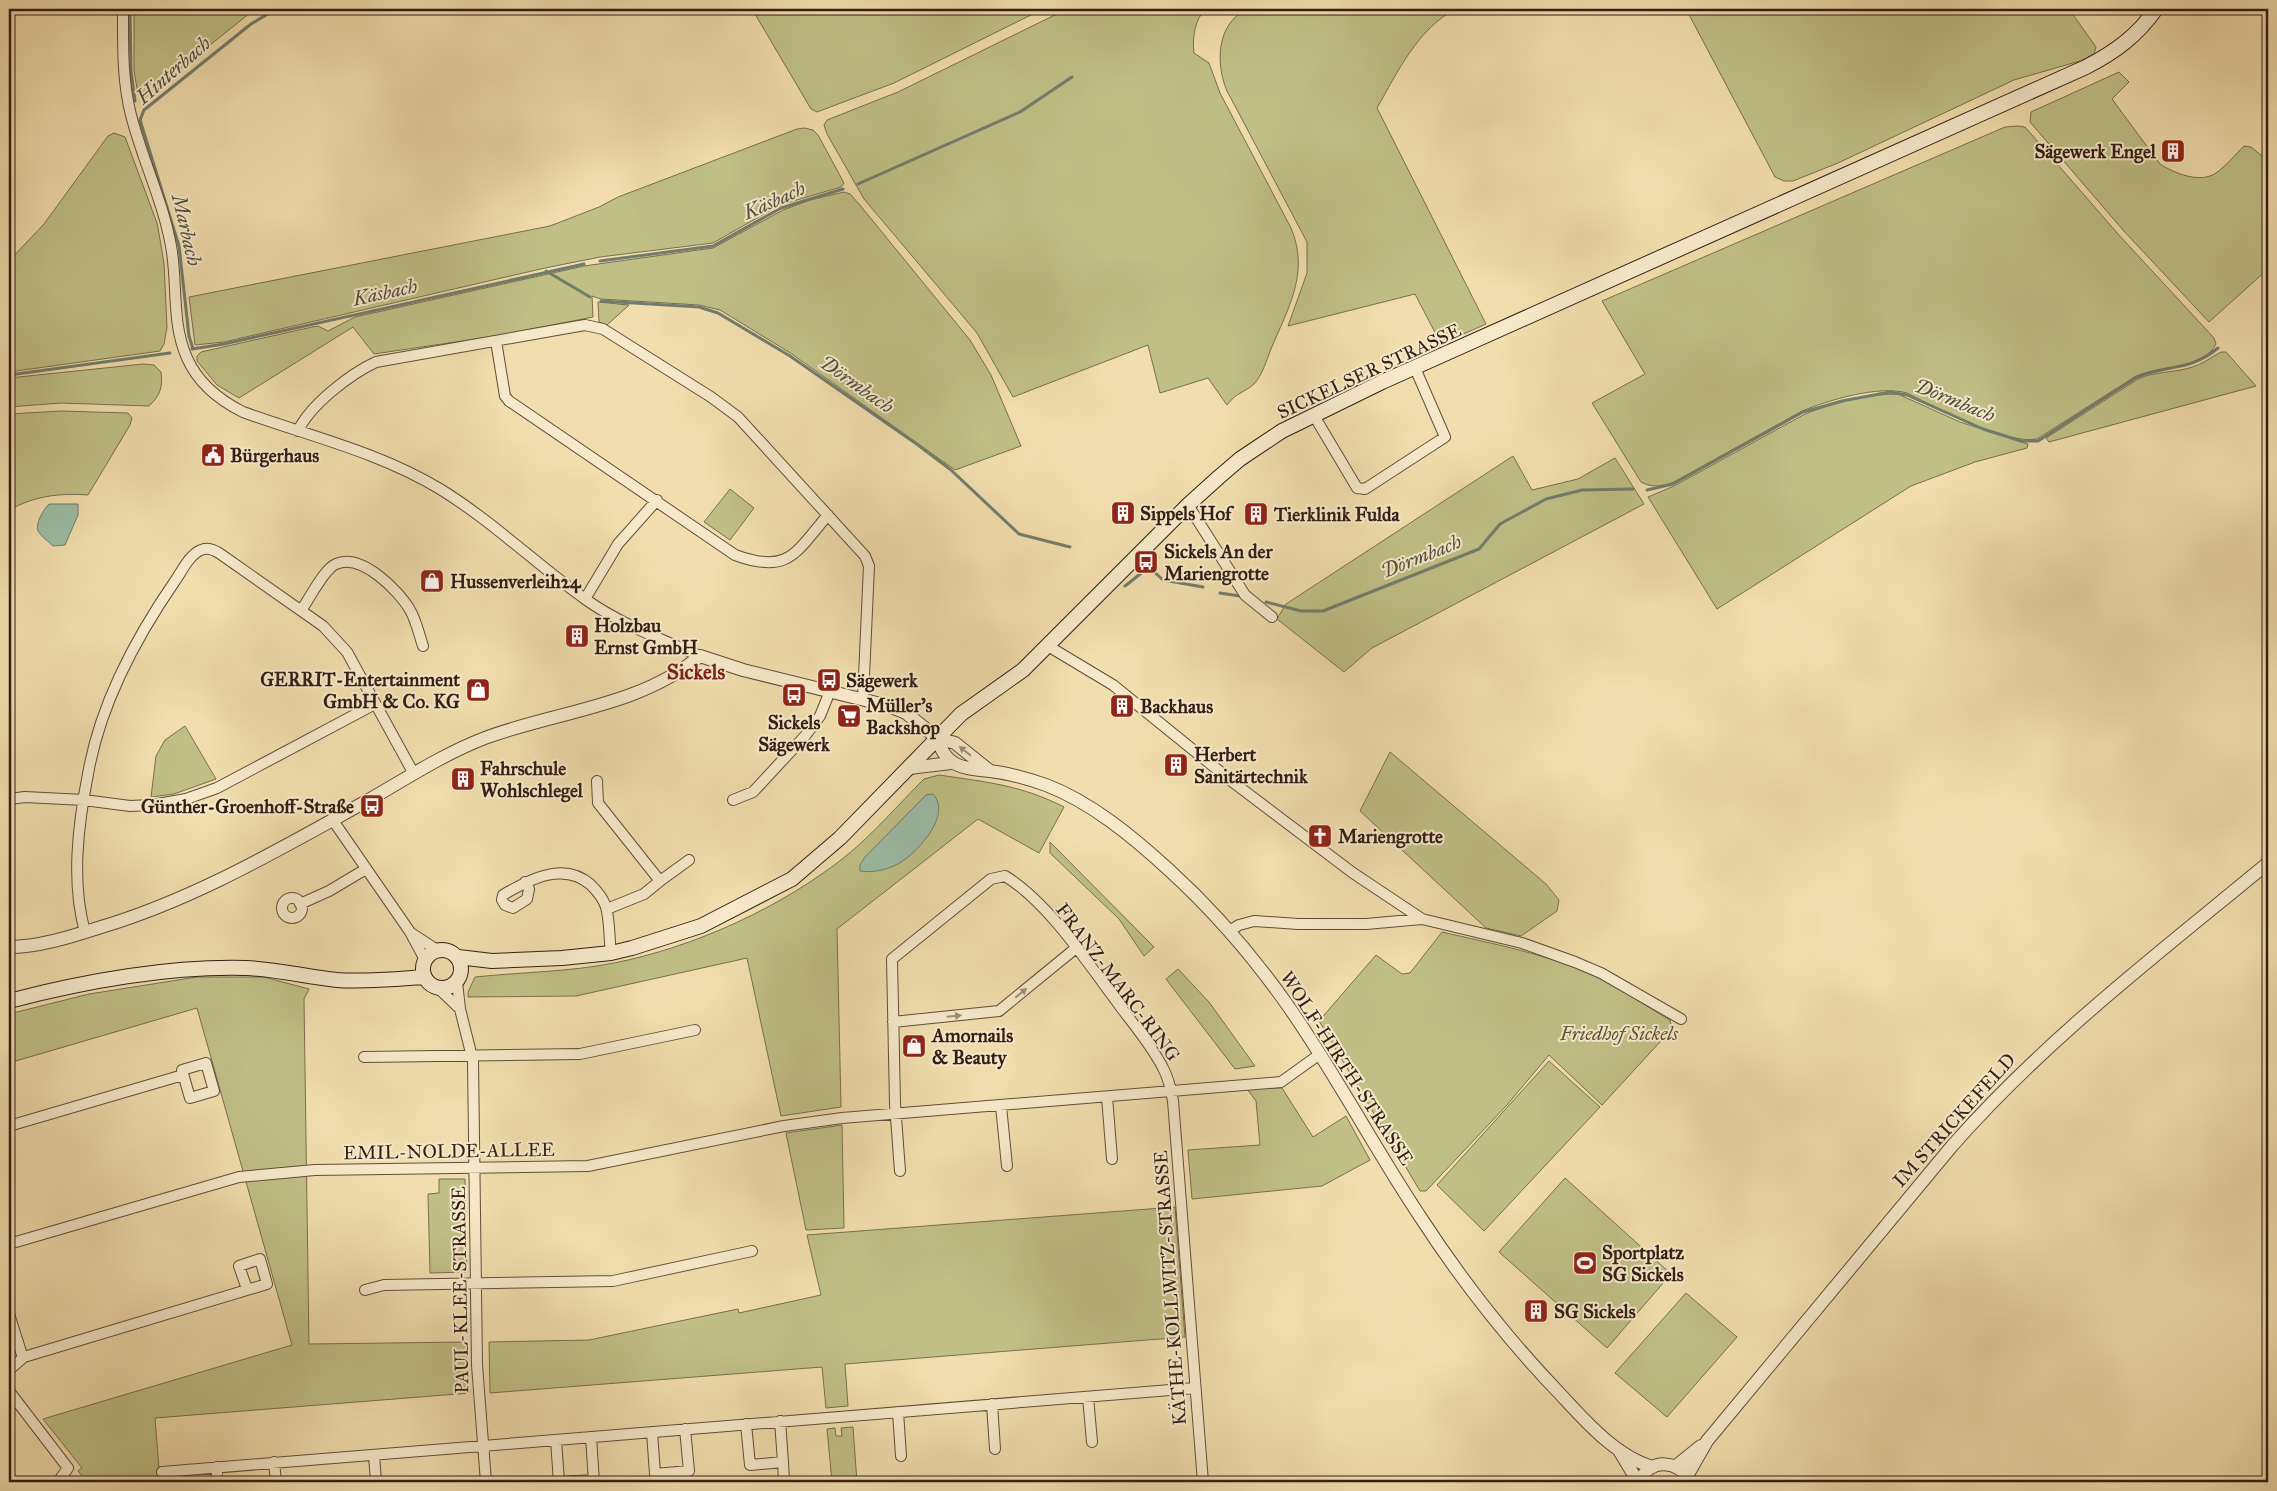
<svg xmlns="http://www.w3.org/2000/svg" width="2277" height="1491" font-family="'IM FELL Great Primer',serif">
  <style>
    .green { fill: #bfbf86; stroke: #796e4e }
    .water { fill: #9bbda6; stroke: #717d6c }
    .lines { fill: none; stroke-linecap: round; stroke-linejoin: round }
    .stream { stroke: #717d6c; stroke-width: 3 }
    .minor-casing { stroke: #624d3b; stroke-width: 12 }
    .tertiary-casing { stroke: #624d3b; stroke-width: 14 }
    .secondary-casing { stroke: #331d15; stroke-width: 16 }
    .minor { stroke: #f6e9ca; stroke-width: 10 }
    .tertiary { stroke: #f6e9ca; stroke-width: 12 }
    .secondary { stroke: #f6e9ca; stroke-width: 14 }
    .oneway { fill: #9e8d79 }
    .labels { text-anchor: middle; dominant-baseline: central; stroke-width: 4; stroke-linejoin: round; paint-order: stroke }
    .poi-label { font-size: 19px; font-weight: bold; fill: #331d15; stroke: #f6e9ca; text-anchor: start }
    .street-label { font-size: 19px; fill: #331d15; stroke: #f6e9ca }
    .park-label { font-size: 19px; font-style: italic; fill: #5d4e37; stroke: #f6e9ca }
    .water-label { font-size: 20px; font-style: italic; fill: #524d40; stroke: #f6e9ca }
    .quarter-label { font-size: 21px; font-weight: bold; fill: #7a1f14; stroke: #f6e9ca }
  </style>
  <rect width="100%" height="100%" fill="#f1ddad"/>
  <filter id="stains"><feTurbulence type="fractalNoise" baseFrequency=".004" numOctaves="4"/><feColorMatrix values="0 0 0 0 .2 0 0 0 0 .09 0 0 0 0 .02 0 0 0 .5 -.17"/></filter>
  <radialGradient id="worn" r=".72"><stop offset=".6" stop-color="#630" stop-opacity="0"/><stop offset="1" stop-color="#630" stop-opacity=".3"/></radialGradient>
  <path class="green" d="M134,9H255L145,97L138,94L134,71Z
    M752,9H1043L894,83L817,112L811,109Z
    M1067,9H1206C1195,18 1192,38 1194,53L1209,63L1220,93L1291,228C1310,273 1288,308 1271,349C1267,359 1262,376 1254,384C1244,393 1238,391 1227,405L1208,378L1160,393L1148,345L1013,397L977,333L864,199L827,134L824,125L827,120L898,92Z
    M1247,9H1456C1418,28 1397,73 1377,108L1486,324L1441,344L1415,294L1288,326L1307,273V242L1227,91C1215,63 1217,23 1247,9Z
    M1686,9H2069L2096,47L2094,54L2080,61L2014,80L1838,163L1793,181H1784L1775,177Z
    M2119,72L2129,82L2112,99L2160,164C2174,173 2200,184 2216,173C2226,166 2235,155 2244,146L2251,147L2268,161V269L2209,322L2123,230L2030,122L2031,112Z
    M2018,126L2025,127L2118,234L2214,338L2216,344C2204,369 2160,366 2136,376L2037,439C2007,445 1935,407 1907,393C1879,385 1829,400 1802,411L1672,483C1661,486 1652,488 1641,482L1592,403L1645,374L1602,301L2005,127Z
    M804,128L813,130L818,135L844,183L841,187L780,205L713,243L600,257L545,268L224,342L195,345L189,297L550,226L599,207L618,197L797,129Z
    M114,133L125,137L157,223L161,245L164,264L167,327L164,344L160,351L9,372V261L44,224L108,136Z
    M844,192L850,194L859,204L970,340L991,375L1021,446L955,470L792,354L720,310L699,305L601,299L592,296L593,317L496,336L374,354L353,327L239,398L217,385L197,361V356L201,352L312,327L318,326L328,331L355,317L584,266L713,248L783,210L810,200Z
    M598,302L629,305L607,325L599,322Z
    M2221,352H2226L2256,386L2049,442L2046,438L2138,379C2155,371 2172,373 2189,368C2201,365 2210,358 2221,352Z
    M143,364L154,365L161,372C163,387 160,396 149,406L61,403L9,407V378Z
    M1898,394L1960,422L2028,444L2027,448L1975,462L1911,486L1717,609L1648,497L1674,486L1805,414C1833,403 1868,394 1898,394Z
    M61,411L128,413L132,418L130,425L88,495C58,493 35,496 9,510V414Z
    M1513,456L1532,490L1578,479L1615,458L1644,504L1372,648L1344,672L1277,619L1286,604Z
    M730,489L754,508L730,540L704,522Z
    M185,726L216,779L174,794L151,797L156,756L165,740Z
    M1390,752L1546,884L1559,900L1557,911L1521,936L1486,928L1360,811Z
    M939,775C986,782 1021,785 1064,807L1039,853L978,819L837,929L841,1107L781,1116L747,958L576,996L468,997V992L475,977C522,972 569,972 614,963C695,947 782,907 846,856C874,833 899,804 924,779Z
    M1050,842L1154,947L1144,956L1119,919L1050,853Z
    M1442,932C1494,944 1548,954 1597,977C1622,989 1646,1006 1670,1020L1672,1029L1602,1105L1549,1055L1507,1105L1426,1191H1420L1319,1021L1376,955L1402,974L1410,973Z
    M1178,969L1209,1002L1255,1066L1235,1069L1166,979Z
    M197,977H264L309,989L304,999L309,1344L465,1342L470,1393L155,1418L160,1482H87L78,1471L82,1468L43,1419L292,1345L197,1008L9,1063V1014L89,994Z
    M1549,1061L1600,1107L1484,1231L1437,1185Z
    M1282,1088L1313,1137L1346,1116L1370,1160L1322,1186L1192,1199L1188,1150L1260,1145L1256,1101L1247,1089Z
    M842,1125L844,1228L806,1230L786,1133Z
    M1565,1178L1671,1274L1607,1348L1499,1252Z
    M439,1179H465L467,1272L430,1273L428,1194L439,1193Z
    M1175,1207L1185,1337L845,1364L848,1406L826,1408L822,1367L490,1393L489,1342L589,1340L738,1309L739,1313L821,1295L807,1235Z
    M1686,1293L1737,1337L1667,1417L1615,1373Z
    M853,1427L857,1482H832L827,1429L835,1428L836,1436H842L841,1428Z"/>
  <path class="water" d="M49,504H78V515L65,545L53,546C49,542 41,536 38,531C35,523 44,509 49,504Z
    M933,794C953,815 916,854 898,864C886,870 873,873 860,871V865L865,857L926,795Z"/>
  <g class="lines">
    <path class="stream" d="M130,9L131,71L135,101
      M858,184L1020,112L1072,77
      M600,261L713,246L781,208L843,189
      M546,271L590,297
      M601,301L699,307L718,313L790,356L918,445L951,470L1019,534L1070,547
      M192,349L224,344L584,264
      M193,349L189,336L179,246L140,120L144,110L251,24L276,9
      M9,375L170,353
      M1647,490L1673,484L1803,412L1842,401L1890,392L1907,395L1983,429L2021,441H2038L2137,377C2168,364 2189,372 2218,348
      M1125,586L1149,567L1163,580L1203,587
      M1220,593L1240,596
      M1266,602L1301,611H1323L1479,549L1500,524L1546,499L1582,490L1633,489"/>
    <defs>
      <path id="minor" d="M123,9C123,44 122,80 131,115C142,159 163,201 171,246C178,283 171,322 187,358C198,383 219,400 243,412C309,436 379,452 440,489C492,521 536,564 585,599C620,624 661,639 700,656
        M496,341L505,396L509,401L735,555C789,575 796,552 828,515
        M1313,414L1357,488L1365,489L1445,437L1415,368
        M298,431C310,405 350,374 376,362L562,329L585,325L603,329L711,397L738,417L865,556L869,566L863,698
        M1188,505L1245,595L1272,617
        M585,599L618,544L657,500
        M302,609C310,598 324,569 336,564C361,552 399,591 410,610C416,620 419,634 423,646
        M1048,646L1113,685L1234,783L1353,873L1422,919
        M597,781L598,803L660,881L644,894L607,909
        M9,799L25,797L84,800L130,806L152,805L186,799L217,788L375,704
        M733,800L753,792L805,736L820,716L830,691
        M332,819L410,932L425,960
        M660,881L689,860
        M525,882L529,889L527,899L513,908L505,905L502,900L503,895C530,879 564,861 591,885C598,892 603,898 606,907C610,922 609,938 611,953
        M282 908a10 10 0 1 1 20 0a10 10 0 1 1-20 0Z
        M300,904L329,891L366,869
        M1229,931L1239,925L1254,921L1298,924H1366L1422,919L1522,943L1575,962L1601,973L1681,1019
        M85,932C71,882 78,825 88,774C100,704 135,639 175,581C182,571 189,555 201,550C207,547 214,550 219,553L323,626L347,652L414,774
        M411,933L437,950
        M457,982L460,1009L473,1061L477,1365L486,1482
        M438,988L460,1009
        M893,1022L999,1011L1076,948
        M364,1057L580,1054L695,1030
        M206,1063L214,1091L190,1098L182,1070Z
        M1107,1097L1112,1159
        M1001,1106L1007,1166
        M9,1126L183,1075
        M900,1171L895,1104L892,959L991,879L1005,876C1048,902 1087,962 1117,1002C1132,1023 1151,1044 1163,1068C1169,1079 1171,1089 1173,1101L1203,1482
        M9,1244L239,1177L315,1170L588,1166L784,1126L842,1118L1281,1082L1320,1054
        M365,1290L384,1285L613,1281L752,1251
        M9,1314L23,1358
        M9,1370L24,1357L267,1284L260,1259L239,1266L247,1289
        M9,1391L68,1468L58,1482
        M1088,1397L1092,1442
        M992,1404L995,1449
        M898,1412L901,1456
        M746,1424L750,1465L783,1462L780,1421
        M652,1432L655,1474L689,1471L685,1429
        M591,1437L594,1482
        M556,1440L559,1482
        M374,1455L376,1482
        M274,1462L276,1482
        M783,1462L784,1482
        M217,1467V1482
        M162,1472L1195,1388
        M560,1482L594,1480"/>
      <path id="tertiary" d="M937,738C946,768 963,768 990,771C1008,773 1029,779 1046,785C1091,802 1133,837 1168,869C1212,909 1252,955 1286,1003C1335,1072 1374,1148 1421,1218C1462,1281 1510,1342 1562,1396C1586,1422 1617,1457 1653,1467
        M937,738L955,743L990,771
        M909,768L951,763
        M9,947C38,947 70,937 98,928C193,900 278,850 365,802C404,780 443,754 485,738C557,711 639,707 700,656L743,670L889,706L906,713L937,738
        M1620,1452L1638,1482
        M1676,1466L1701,1446
        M1687,1476L1707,1441L1952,1146C2046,1039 2159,953 2268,863
        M1640,1482C1649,1457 1680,1460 1691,1482"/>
      <path id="secondary" d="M423 969a19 19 0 1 1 38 0a19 19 0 1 1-38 0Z
        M458,957L492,961L562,958L611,953L632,948L701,926L792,879L840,838L961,714L1023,670L1188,505L1219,477L1240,459L1282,431L1382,382L2086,67C2115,52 2137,36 2156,9
        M9,1001C86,981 167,966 246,968C277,969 306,977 337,980C365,982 396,979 424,977"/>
    </defs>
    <use href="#minor" class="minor-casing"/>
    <use href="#tertiary" class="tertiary-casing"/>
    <use href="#secondary" class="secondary-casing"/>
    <use href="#minor" class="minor"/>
    <use href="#tertiary" class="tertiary"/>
    <use href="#secondary" class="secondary"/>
  </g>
  <defs><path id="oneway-solid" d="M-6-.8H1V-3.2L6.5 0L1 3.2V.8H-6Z" transform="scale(1.25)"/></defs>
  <g class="oneway">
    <use href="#oneway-solid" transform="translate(965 751) rotate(-142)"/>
    <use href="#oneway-solid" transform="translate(1021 993) rotate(-40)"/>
    <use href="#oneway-solid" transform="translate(954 1016) rotate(-5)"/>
  </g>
  <defs>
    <symbol id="building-square" viewBox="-11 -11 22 22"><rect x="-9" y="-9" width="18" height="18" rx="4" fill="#8f2418" stroke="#f6e9ca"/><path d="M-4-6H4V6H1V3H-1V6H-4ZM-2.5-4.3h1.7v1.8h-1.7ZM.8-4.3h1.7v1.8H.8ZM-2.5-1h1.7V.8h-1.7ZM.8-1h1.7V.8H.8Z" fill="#fff"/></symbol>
    <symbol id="civic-square" viewBox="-11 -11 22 22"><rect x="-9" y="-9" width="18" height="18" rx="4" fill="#8f2418" stroke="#f6e9ca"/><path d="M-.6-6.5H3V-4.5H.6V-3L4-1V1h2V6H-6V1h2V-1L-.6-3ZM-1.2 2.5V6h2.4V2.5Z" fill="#fff"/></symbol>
    <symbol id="bus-square" viewBox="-11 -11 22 22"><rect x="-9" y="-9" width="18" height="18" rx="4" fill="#8f2418" stroke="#f6e9ca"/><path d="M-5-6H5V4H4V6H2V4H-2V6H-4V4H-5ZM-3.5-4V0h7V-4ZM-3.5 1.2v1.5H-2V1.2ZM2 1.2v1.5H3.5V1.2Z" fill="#fff"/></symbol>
    <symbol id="shop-square" viewBox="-11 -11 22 22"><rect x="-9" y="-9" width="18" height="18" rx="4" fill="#8f2418" stroke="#f6e9ca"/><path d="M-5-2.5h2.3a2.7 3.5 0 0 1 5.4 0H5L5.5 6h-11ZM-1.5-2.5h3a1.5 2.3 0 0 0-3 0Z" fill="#fff"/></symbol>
    <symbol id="supermarket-square" viewBox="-11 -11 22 22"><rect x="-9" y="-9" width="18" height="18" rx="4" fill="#8f2418" stroke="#f6e9ca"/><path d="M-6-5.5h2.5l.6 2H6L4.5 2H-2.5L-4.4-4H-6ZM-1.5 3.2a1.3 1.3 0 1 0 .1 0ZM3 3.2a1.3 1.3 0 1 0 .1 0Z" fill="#fff"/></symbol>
    <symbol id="church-square" viewBox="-11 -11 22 22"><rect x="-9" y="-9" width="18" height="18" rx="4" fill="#8f2418" stroke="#f6e9ca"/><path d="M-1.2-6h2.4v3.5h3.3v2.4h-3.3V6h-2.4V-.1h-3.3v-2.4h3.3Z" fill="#fff"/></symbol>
    <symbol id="stadium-square" viewBox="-11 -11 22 22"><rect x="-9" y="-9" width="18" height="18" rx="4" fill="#8f2418" stroke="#f6e9ca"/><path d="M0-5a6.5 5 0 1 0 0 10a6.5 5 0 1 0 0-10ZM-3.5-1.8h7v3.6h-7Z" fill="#fff"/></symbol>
  </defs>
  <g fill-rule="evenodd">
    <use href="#building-square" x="2159" y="137" width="28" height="28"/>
    <use href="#civic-square" x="199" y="441" width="28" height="28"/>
    <use href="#building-square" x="1109" y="499" width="28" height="28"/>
    <use href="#building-square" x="1242" y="500" width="28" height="28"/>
    <use href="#bus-square" x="1132" y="548" width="28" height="28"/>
    <use href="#shop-square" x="418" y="567" width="28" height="28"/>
    <use href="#building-square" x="563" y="622" width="28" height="28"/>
    <use href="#bus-square" x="815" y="666" width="28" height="28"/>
    <use href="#shop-square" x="464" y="676" width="28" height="28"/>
    <use href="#bus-square" x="780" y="681" width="28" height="28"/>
    <use href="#building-square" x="1108" y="692" width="28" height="28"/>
    <use href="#supermarket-square" x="835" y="702" width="28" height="28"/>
    <use href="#building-square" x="1162" y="751" width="28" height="28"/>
    <use href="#building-square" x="449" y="765" width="28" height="28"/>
    <use href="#bus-square" x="358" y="792" width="28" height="28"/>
    <use href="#church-square" x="1306" y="822" width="28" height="28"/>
    <use href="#shop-square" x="900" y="1032" width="28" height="28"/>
    <use href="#stadium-square" x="1571" y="1249" width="28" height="28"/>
    <use href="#building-square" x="1522" y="1297" width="28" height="28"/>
  </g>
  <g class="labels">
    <g class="poi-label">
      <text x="2156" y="151" text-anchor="end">Sägewerk Engel</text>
      <text x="230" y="455">Bürgerhaus</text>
      <text x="1140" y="513">Sippels Hof</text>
      <text x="1274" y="514">Tierklinik Fulda</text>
      <text x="1164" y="551">Sickels An der<tspan x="1164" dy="22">Mariengrotte</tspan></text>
      <text x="450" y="581">Hussenverleih24</text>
      <text x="594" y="625">Holzbau<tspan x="594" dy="22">Ernst GmbH</tspan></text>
      <text x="460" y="679" text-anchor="end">GERRIT-Entertainment<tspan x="460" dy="22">GmbH &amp; Co. KG</tspan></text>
      <text x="846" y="680">Sägewerk</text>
      <text x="866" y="705">Müller's<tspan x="866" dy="22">Backshop</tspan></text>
      <text x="1140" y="706">Backhaus</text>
      <text x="794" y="722" text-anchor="middle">Sickels<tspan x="794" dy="22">Sägewerk</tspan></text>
      <text x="1194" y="754">Herbert<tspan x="1194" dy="22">Sanitärtechnik</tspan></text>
      <text x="480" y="768">Fahrschule<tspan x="480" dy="22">Wohlschlegel</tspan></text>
      <text x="354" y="806" text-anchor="end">Günther-Groenhoff-Straße</text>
      <text x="1338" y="836">Mariengrotte</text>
      <text x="932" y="1035">Amornails<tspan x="932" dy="22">&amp; Beauty</tspan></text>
      <text x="1602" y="1252">Sportplatz<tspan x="1602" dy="22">SG Sickels</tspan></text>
      <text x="1554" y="1311">SG Sickels</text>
    </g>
    <g class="street-label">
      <text transform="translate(1369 371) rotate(-25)">SICKELSER STRASSE</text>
      <text transform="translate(1118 982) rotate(53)">FRANZ-MARC-RING</text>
      <text transform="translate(1347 1068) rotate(57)">WOLF-HIRTH-STRASSE</text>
      <text transform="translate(1954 1120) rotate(-48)">IM STRICKEFELD</text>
      <text transform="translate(449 1151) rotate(-1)">EMIL-NOLDE-ALLEE</text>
      <text transform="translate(1170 1288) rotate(-94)">KÄTHE-KOLLWITZ-STRASSE</text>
      <text transform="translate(460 1290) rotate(-91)">PAUL-KLEE-STRASSE</text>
    </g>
    <g class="park-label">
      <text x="1619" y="1033">Friedhof Sickels</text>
    </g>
    <g class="water-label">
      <text transform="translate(173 70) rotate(-41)">Hinterbach</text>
      <text transform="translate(774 200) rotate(-24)">Käsbach</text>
      <text transform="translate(187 230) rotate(77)">Marbach</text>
      <text transform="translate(385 292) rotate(-12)">Käsbach</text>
      <text transform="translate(857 384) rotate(35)">Dörmbach</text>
      <text transform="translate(1955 400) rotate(22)">Dörmbach</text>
      <text transform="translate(1421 556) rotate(-22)">Dörmbach</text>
    </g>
    <g class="quarter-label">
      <text x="696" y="672">Sickels</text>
    </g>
  </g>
  <rect width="2277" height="1491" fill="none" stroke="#f1ddad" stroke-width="30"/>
  <rect x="10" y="10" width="2257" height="1471" fill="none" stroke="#331d15" stroke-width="2.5"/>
  <rect x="15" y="15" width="2247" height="1461" fill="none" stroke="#331d15"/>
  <rect width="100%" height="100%" filter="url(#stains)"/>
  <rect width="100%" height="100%" fill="url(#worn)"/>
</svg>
